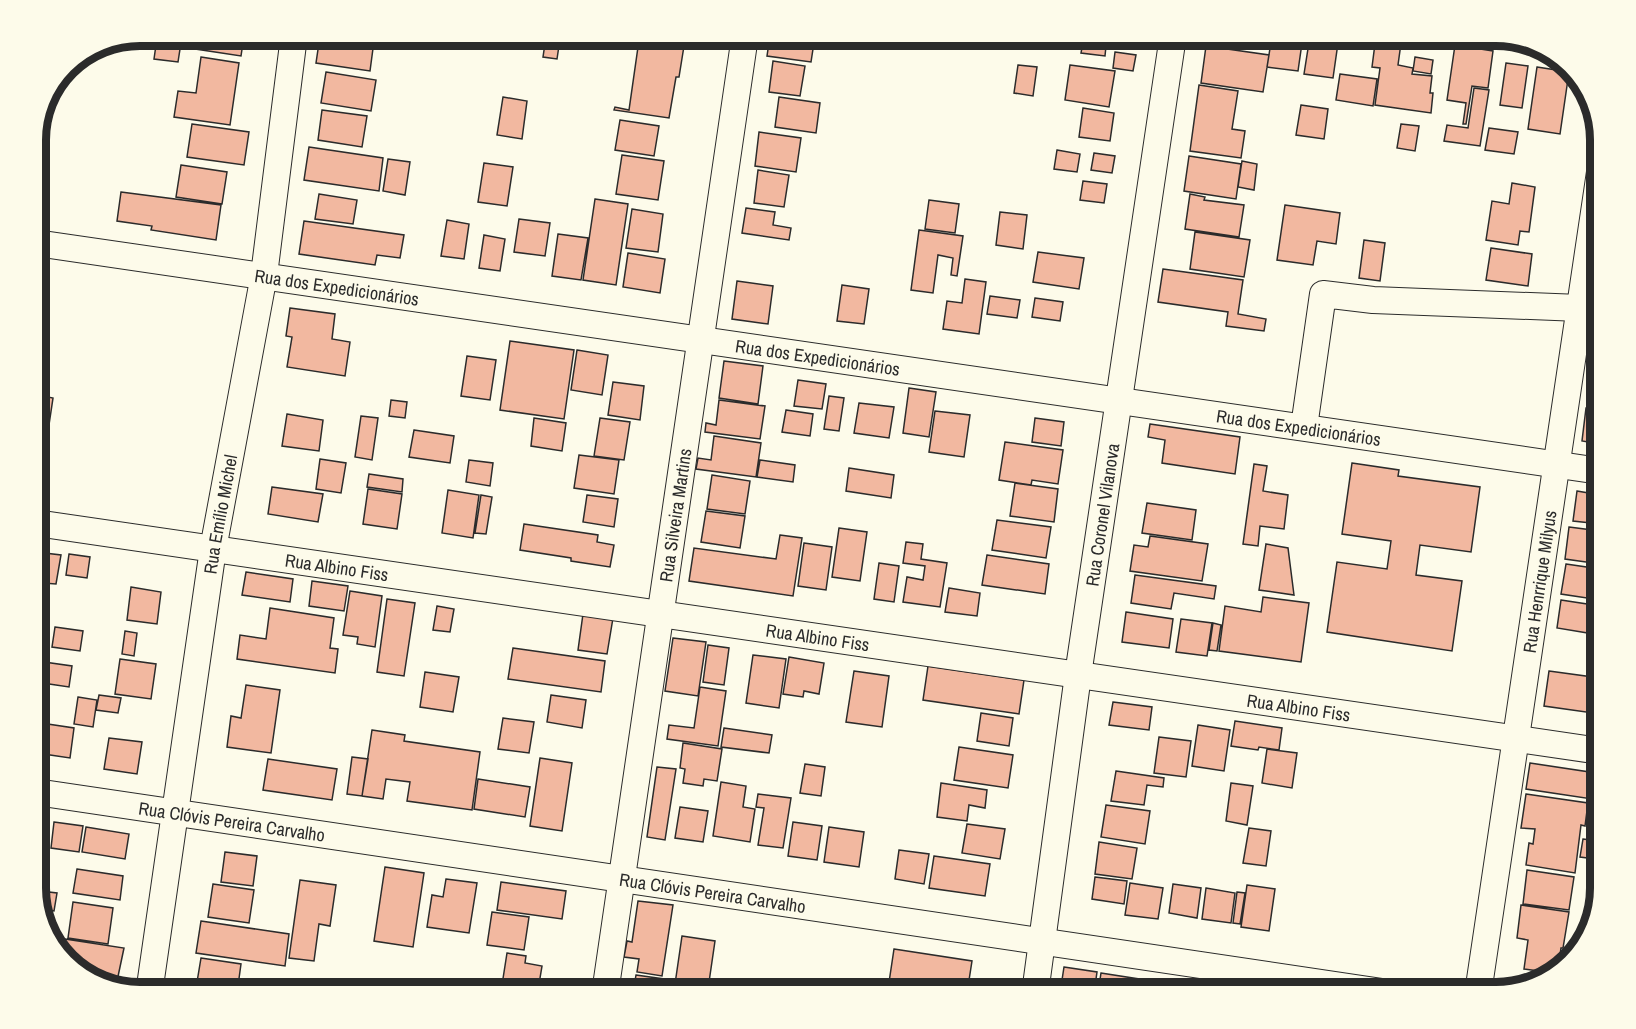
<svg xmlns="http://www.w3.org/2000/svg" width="1636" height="1029" font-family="'Archivo Narrow',sans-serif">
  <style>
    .building { fill: #f2b8a0; stroke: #2b2b2b; stroke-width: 1.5 }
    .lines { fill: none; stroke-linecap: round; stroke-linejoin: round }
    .minor-casing { stroke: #2b2b2b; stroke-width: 28 }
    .minor { stroke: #fdfbea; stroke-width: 26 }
    .labels { text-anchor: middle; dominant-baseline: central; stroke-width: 4.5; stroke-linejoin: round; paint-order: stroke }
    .street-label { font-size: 18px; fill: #2b2b2b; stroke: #fdfbea }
    .rim { fill: none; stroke: #2b2b2b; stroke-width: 8 }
  </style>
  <rect width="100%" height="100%" fill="#fdfbea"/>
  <path class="building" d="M191,36H244L241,56L189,48Z
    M320,36H342L374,41L370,71L316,63Z
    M770,36H815L811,62L767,56Z
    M1010,36H1022L1020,48L1009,46Z
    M1084,36H1107L1105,56L1081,53Z
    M1202,36H1256L1254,49L1201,42Z
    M1272,36H1303L1298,71L1267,67Z
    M1310,36H1339L1333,78L1304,74Z
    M1376,36H1402L1398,65L1413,68L1412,74L1432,76L1430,93H1433L1431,113L1375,105L1380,68L1372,67Z
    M546,37L560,39L557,59L543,57Z
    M639,40L684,46L679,77H676L669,118L614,110L615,107L629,110Z
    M156,45L180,49L178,62L154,59Z
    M1455,45L1493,51L1488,88L1472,86L1466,124H1463L1466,103L1447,100Z
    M1206,46L1269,55L1263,92L1201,83Z
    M1115,52L1136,55L1133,71L1113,68Z
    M201,57L239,63L230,125L174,117L178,91L196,93Z
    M1415,57L1433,60L1431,74L1413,71Z
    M773,61L805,66L800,96L769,92Z
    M1506,63L1528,66L1522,108L1500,105Z
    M1018,65L1037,67L1033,96L1014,93Z
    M1070,65L1115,71L1109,107L1065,100Z
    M1537,67L1569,72L1560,134L1528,129Z
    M326,72L376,80L371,111L321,103Z
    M1340,74L1377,79L1373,106L1336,100Z
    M1199,85L1238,91L1232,129L1245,131L1241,158L1190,151Z
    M1474,88L1489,90L1480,146L1444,141L1447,125L1468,128Z
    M503,97L527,101L522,139L497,135Z
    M779,97L820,103L816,133L775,127Z
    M1301,105L1328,109L1324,139L1296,135Z
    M1083,108L1114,113L1110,141L1079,137Z
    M322,110L367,116L362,147L318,140Z
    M620,120L659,126L654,156L615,150Z
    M192,124L249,132L244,165L187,157Z
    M1401,124L1419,126L1415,151L1397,148Z
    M1489,128L1518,132L1514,154L1485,150Z
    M759,132L801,138L796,172L755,166Z
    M309,147L383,158L379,191L304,180Z
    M1057,150L1080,154L1077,172L1054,169Z
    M1094,153L1115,156L1112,173L1091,170Z
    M622,155L664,161L658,200L616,194Z
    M1189,156L1241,164L1236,199L1184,191Z
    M388,159L410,162L405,195L383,191Z
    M1242,161L1257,164L1254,190L1238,187Z
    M484,163L513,167L507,206L478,202Z
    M181,165L227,172L222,204L176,197Z
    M758,170L789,175L784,207L754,203Z
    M1083,181L1107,184L1104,203L1080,200Z
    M1512,183L1535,187L1529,232L1520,231L1518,245L1486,240L1492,201L1509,204Z
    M121,192L221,205L216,240L151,230L152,226L117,221Z
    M319,194L357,200L353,224L315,219Z
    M1190,194L1205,197L1204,200L1244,205L1239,237L1185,229Z
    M595,199L628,204L616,285L583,280Z
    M929,200L959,204L955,233L925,229Z
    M1285,205L1340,213L1336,244L1317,241L1313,265L1277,260Z
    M746,208L775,212L773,225L791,228L789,240L742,233Z
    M632,209L663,214L658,252L626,248Z
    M1000,212L1027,215L1023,249L996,245Z
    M519,219L550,223L545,256L514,252Z
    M447,220L469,224L464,259L441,256Z
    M304,221L404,235L400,258L377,255L375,265L299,254Z
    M919,230L963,236L957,276L951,275L953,258L938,255L933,293L911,290Z
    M1195,232L1250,240L1244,277L1190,269Z
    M558,234L588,238L581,280L552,276Z
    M484,235L505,239L500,271L479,268Z
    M1364,240L1385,243L1380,281L1359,278Z
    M1491,248L1532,254L1528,286L1486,280Z
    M1038,252L1084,258L1079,289L1033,282Z
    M628,253L665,259L660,293L623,287Z
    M1163,269L1243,280L1238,314L1266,319L1264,331L1226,326L1228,312L1158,302Z
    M965,279L986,282L979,334L943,329L947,301L962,303Z
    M737,281L773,286L768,324L732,319Z
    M842,285L869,289L864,324L837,321Z
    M990,296L1020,300L1017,318L987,314Z
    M1035,298L1063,302L1060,321L1032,317Z
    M290,308L335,314L332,339L350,342L345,376L287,367L292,337L286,336Z
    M510,341L574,350L564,419L500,410Z
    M577,350L608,355L602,395L571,390Z
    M467,356L496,360L490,400L461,396Z
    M724,361L763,366L758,404L719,398Z
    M1592,371L1600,372V405L1587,403Z
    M798,380L826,384L822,409L794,406Z
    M613,382L644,386L640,420L608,415Z
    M909,388L936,392L929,437L903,433Z
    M38,395L53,398L47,438L36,436Z
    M829,396L844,398L839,431L824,429Z
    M391,400L407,402L405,418L389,416Z
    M719,400L765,406L760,439L705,432L706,423L716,425Z
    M859,403L894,407L889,438L854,433Z
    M1586,408L1600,410V444L1582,441Z
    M786,410L813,414L810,436L782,432Z
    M935,411L970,415L964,457L929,452Z
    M287,414L323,420L319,451L282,446Z
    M361,416L378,418L372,460L355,457Z
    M534,418L566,423L562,451L531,446Z
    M600,418L630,422L624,460L594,456Z
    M1035,418L1064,422L1061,446L1032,442Z
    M1150,424L1240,437L1235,474L1162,463L1165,440L1148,437Z
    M414,430L454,436L450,463L409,457Z
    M714,436L761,443L756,477L696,469L698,458L711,460Z
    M1005,442L1063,450L1058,484L1032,480L1031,485L999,480Z
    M579,455L619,460L614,494L574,488Z
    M320,459L346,463L341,493L316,489Z
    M469,460L493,463L490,486L466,482Z
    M760,460L795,465L793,482L757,477Z
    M1352,463L1399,470L1398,476L1480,487L1471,552L1420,545L1416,575L1462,581L1452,651L1327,632L1337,562L1387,569L1391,541L1342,534Z
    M1254,464L1267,466L1263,491L1288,495L1284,529L1260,526L1258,546L1243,544Z
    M849,468L894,475L891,498L846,491Z
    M369,474L403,479L402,492L367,487Z
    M712,475L750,481L745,514L707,509Z
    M1015,483L1058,489L1054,522L1010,516Z
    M272,487L323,494L318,522L268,514Z
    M368,489L402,494L397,529L363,524Z
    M448,490L479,495L473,538L442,533Z
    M1577,491L1600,495V524L1573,521Z
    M481,495L492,497L486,534L475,533Z
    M587,495L618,499L614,527L583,522Z
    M1147,503L1196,510L1192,540L1142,533Z
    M706,511L745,516L740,548L701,542Z
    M997,520L1051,527L1046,558L992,550Z
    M524,524L598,535L597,542L614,545L610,567L571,561V558L520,550Z
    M1569,527L1600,531V564L1565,559Z
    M839,528L867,532L860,581L832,577Z
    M780,535L802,538L793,596L689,581L694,548L776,559Z
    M1150,536L1208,544L1202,581L1130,571L1134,545L1148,547Z
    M906,542L923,544L921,559L947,563L940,607L903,602L907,577L923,580L925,566L903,563Z
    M804,543L832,547L826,590L798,586Z
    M1266,544L1288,548L1294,595L1259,590Z
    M36,552L61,555L56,584L43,583L42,595L36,594Z
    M69,554L90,557L87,578L66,575Z
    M987,555L1049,564L1045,594L982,585Z
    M879,563L899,566L894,602L874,599Z
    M1566,564L1600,569V600L1561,594Z
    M246,572L293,579L290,602L242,595Z
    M1135,575L1216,586L1214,599L1174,593L1171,609L1131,603Z
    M312,581L348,586L344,611L309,606Z
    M131,587L161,592L157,624L127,620Z
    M949,588L980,593L977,616L945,612Z
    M350,591L382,596L375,647L357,644L358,637L343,635Z
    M1263,597L1309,603L1301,662L1219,651L1225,606L1261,612Z
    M387,599L415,603L404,676L377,672Z
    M1561,600L1600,606V635L1557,628Z
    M437,606L454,609L450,632L433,630Z
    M270,608L334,618L330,648L338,649L335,673L237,659L240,635L266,639Z
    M1126,612L1173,619L1169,648L1122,642Z
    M583,614L613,618L607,654L578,650Z
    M1181,619L1212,623L1207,656L1176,652Z
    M1213,623L1221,625L1217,651L1209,650Z
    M55,627L83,631L80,651L52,647Z
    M125,631L137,633L134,656L122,654Z
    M673,638L706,642L698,696L665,691Z
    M708,645L729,648L724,685L703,682Z
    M513,648L605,661L601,692L508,679Z
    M753,655L786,659L779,708L746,703Z
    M789,657L824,663L819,694L804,691L803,697L783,694Z
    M120,659L156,664L151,699L115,694Z
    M37,661L72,666L69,687L36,682Z
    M928,666L1024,680L1019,714L923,700Z
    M854,671L889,676L882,727L846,722Z
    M1549,671L1600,678V714L1544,706Z
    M425,672L459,677L453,712L420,707Z
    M246,685L280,690L271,753L227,747L231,716L241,718Z
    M700,687L726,691L718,746L667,739L669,725L694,728Z
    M99,695L121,698L118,713L96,710Z
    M551,695L586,700L582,728L547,722Z
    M78,697L97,700L93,727L74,724Z
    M1113,702L1152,707L1149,730L1109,725Z
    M981,713L1013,718L1009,746L977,741Z
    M503,718L534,722L529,753L498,749Z
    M1235,721L1282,728L1279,750L1259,747L1258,750L1231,746Z
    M41,723L74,728L70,758L37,753Z
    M1198,725L1230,730L1224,771L1192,766Z
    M724,728L772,735L769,753L721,747Z
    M372,730L405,735L404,741L480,752L472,810L407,801L410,782L386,779L383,799L362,796Z
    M1159,737L1191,741L1186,777L1154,773Z
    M109,738L142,742L137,774L104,769Z
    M683,743L722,749L717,781L704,779L703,786L683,783L685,769L680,768Z
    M959,747L1013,755L1008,788L954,780Z
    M1267,749L1297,753L1292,788L1262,783Z
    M352,757L368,759L362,796L347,794Z
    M540,758L572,763L562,831L530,826Z
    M268,759L337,769L332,800L263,790Z
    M1530,763L1596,773L1592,799L1526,789Z
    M805,764L825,767L821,796L800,793Z
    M657,767L676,769L665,840L647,837Z
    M1116,771L1164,778L1163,787L1147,785L1144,805L1111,801Z
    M478,779L530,787L525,817L474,809Z
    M721,782L746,786L743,807L755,809L750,842L713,836Z
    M941,783L987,790L985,808L969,805L967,821L937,817Z
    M1231,783L1253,786L1247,825L1226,821Z
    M758,794L791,798L783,848L758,845L764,808L756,807Z
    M1526,794L1588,803L1585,826L1581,825L1575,873L1526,865L1529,843L1533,844L1535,829L1521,828Z
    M1106,805L1150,811L1145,844L1101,837Z
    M680,807L708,811L703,842L675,838Z
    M54,822L83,826L79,852L51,848Z
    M793,822L822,826L817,860L788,856Z
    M967,824L1005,829L1000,859L962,853Z
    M86,827L129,834L125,859L82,852Z
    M829,827L864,832L859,867L824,862Z
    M1249,828L1271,831L1266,866L1243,863Z
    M1583,839L1598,841L1595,859L1580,857Z
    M1099,842L1137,848L1132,879L1095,874Z
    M899,850L929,854L924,884L895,879Z
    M225,852L257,856L253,886L221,882Z
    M934,856L990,864L985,896L929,888Z
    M385,867L424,873L413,947L374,941Z
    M77,869L123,876L120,900L73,893Z
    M1527,870L1574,877L1569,910L1523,904Z
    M1095,877L1127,881L1124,904L1092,899Z
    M446,879L477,883L469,933L427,927L432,895L443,897Z
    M300,880L336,885L330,926L319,924L314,961L289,958Z
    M501,882L566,891L562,919L497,910Z
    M1130,883L1163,888L1158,919L1125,915Z
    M213,884L254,890L249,923L208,917Z
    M1173,884L1201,888L1197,918L1169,913Z
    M1247,885L1275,889L1269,931L1241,927Z
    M1206,888L1235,893L1231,923L1202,919Z
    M40,891L57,893L54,911L40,909L38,901Z
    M1237,892L1245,893L1240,924L1233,923Z
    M638,901L673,905L662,976L637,972L639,959L624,957L627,941L632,942Z
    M73,902L113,908L108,944L68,938Z
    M1521,905L1569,912L1563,948H1561L1558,970L1554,973L1524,969L1528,940L1517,938Z
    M492,912L529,917L524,950L487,945Z
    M201,921L289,934L285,966L196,953Z
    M682,936L715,941L708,989L675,984Z
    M65,939L124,948L116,986L83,976L63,955Z
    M894,949L972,961L967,993L931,988L930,993L888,989Z
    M507,953L526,956L525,963L542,966L538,990L502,985Z
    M201,958L241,964L237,993L196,988Z
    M1064,967L1097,972L1094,993H1060Z
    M1101,973L1139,979L1137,993H1098Z
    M636,975L664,979L662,993H633Z
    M290,980L325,985L324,993H288Z
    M1140,987L1170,991V993H1139Z"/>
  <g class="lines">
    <defs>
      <g id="minor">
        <path id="s1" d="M36,243L1600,471"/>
        <path d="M1304,427L1323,294L1373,300L1580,308"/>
        <path id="s2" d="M36,523L1600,751"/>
        <path id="s3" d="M36,792L1389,993"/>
        <path id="s4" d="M149,993L213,549L264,275L294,36"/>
        <path id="s5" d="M605,993L745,36"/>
        <path id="s6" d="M1035,993L1078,675L1173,36"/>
        <path id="s7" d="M1478,993L1600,172"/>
      </g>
    </defs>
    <use href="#minor" class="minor-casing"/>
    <use href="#minor" class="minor"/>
  </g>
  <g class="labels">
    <g class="street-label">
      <text stroke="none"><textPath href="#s1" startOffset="304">Rua dos Expedicionários</textPath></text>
      <text stroke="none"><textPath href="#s1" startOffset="790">Rua dos Expedicionários</textPath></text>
      <text stroke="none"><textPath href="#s1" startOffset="1276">Rua dos Expedicionários</textPath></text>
      <text stroke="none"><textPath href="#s4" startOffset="484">Rua Emílio Michel</textPath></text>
      <text stroke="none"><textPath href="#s5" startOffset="483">Rua Silveira Martins</textPath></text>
      <text stroke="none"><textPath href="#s6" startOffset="483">Rua Coronel Vilanova</textPath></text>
      <text stroke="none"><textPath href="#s2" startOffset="304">Rua Albino Fiss</textPath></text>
      <text stroke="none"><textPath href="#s7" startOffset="416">Rua Henrrique Milyus</textPath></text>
      <text stroke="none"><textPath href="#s2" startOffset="790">Rua Albino Fiss</textPath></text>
      <text stroke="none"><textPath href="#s2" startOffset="1276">Rua Albino Fiss</textPath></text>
      <text stroke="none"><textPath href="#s3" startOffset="198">Rua Clóvis Pereira Carvalho</textPath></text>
      <text stroke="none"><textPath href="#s3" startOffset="684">Rua Clóvis Pereira Carvalho</textPath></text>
    </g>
  </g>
  <path d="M0 0H1636V1029H0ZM140 46H1496A94 94 0 0 1 1590 140V888A94 94 0 0 1 1496 982H140A94 94 0 0 1 46 888V140A94 94 0 0 1 140 46Z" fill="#fdfbea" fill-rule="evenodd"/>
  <path class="rim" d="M140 46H1496A94 94 0 0 1 1590 140V888A94 94 0 0 1 1496 982H140A94 94 0 0 1 46 888V140A94 94 0 0 1 140 46Z"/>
</svg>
